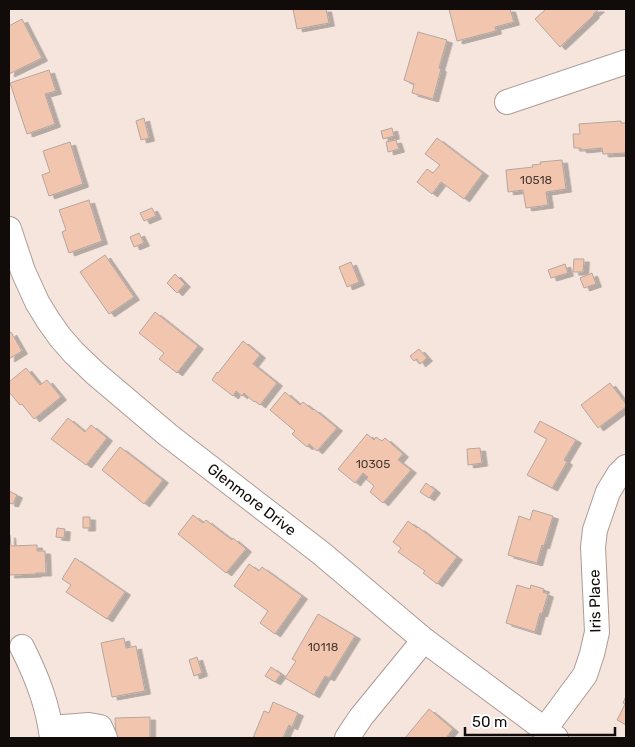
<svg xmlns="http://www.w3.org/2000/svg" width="635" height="747" font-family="Rubik,sans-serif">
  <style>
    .building { fill: #f2c5af; stroke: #b6a69f; filter: url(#shadow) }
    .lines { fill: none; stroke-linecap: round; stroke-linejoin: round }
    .street-casing { stroke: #ac9c95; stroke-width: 26 }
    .street { stroke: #fff; stroke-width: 24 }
    .labels { text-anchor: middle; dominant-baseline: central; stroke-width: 4; stroke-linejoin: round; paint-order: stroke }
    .number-label { font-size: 12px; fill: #493a32 }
    .street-label { font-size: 15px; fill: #110c09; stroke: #fff }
  </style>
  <defs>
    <filter id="shadow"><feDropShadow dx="5.5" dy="3" stdDeviation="0" flood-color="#0004"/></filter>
  </defs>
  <rect width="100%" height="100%" fill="#f6e5dd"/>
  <path class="building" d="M293,9H326L329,23L297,29Z
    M449,9H510L514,22L495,27L496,31L457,41Z
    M546,9H599L593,14L594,15L560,47L535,19Z
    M22,19L42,58L9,74V26Z
    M418,32L447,40L439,68L441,69L433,99L412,93L414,84L404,80Z
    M49,70L56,91L45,94L55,124L27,134L10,83Z
    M144,118L149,138L141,140L136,121Z
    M621,121V123H626V153L603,154L602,148L581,150V148H574L573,134H580L579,124Z
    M392,128L394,136L383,139L381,131Z
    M437,138L483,173L464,199L441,182L432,194L417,182L427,169L433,173L440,165L425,154Z
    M396,140L399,149L388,152L386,142Z
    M70,142L83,184L49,196L42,175L50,172L43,151Z
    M562,160L566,189L546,192L548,205L526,208L523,190L508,192L506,170L533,167L532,165L541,164L540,162Z
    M89,200L102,241L69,253L62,232L66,230L59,210Z
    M152,208L156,216L144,221L140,213Z
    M139,233L144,243L134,247L130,237Z
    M105,255L134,297L109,314L80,272Z
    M574,259H584L583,272H573Z
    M351,262L359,282L347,287L339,267Z
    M565,264L568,273L551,278L548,270Z
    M592,273L596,284L584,288L580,278Z
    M175,274L185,284L177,293L167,283Z
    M155,312L198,346L177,373L159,359L164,353L139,333Z
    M11,332L22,351L9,359V334Z
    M243,341L260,355L253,364L277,383L260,405L255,401L254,402L244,393L242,396L236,391L233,396L212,380L217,372L218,373Z
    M419,349L427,358L420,364L417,359L414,361L410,356Z
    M26,368L40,385L47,380L61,397L34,419L22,404L20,405L9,392V382Z
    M610,383L626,404V407L598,428L581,405Z
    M285,392L300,405L303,402L313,410L314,409L337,428L317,451L309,444L307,447L292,434L295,431L270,410Z
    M68,418L85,432L91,425L107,438L86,465L51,439Z
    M540,421L576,440L564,460L567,462L552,488L527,475L547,439L534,432Z
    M367,434L374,440L376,437L382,441L385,438L403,454L398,460L411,470L383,503L370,492L374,486L366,479L368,477L363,473L355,483L338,469Z
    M120,447L163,480L144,504L102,470Z
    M480,448L482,463L468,465L467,449Z
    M426,483L435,490L429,498L420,492Z
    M9,491L17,495L13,504L9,503Z
    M533,510L553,516L544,546L542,545L537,563L508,555L519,516L530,520Z
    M193,515L203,523L206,520L232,540L233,538L246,549L226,573L178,534Z
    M83,517H90V528H83Z
    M408,521L417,528L418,527L457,557L437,584L423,573L425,571L398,552L401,548L393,542Z
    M57,528L65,529L64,538L56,537Z
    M9,535H10L11,546L37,545V551H45L46,573H36V574L9,575Z
    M75,558L125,592L107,619L66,592L71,585L62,579Z
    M249,564L259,571L262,567L302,596L275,634L260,623L268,611L234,586Z
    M517,585L530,589L531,585L544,589L543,592L548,594L542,614L540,613L535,632L506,623Z
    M318,614L355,636L329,678L325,676L314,695L285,678L296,661L292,659Z
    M124,638L126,648L136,646L145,691L112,697L101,643Z
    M197,657L202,673L194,676L189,660Z
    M271,667L281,674L275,682L265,676Z
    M626,696V725L617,720L625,704L623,703Z
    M273,702L298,713L292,727L289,725L283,738H253L264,711L269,713Z
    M429,709L453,729L446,738H405Z
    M150,717V738H116L115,718Z"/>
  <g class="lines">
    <defs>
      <g id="street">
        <path d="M507,102L626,62"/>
        <path id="s1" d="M9,229L23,271L37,302L48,320L60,337L74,353L96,374L168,435L321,553L424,640L556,738"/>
        <path d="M22,647C37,677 48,705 52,738"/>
        <path d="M51,728L89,725L100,727L105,738"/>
        <path d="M545,729L585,675L592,654L597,632L593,547L595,530L608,492L619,474L626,467"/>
        <path d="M347,738L361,717L424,640"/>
      </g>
    </defs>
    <use href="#street" class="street-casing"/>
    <use href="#street" class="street"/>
  </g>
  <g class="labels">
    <g class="number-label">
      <text x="536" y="180">10518</text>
      <text x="373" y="464">10305</text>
      <text x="323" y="647">10118</text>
    </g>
    <g class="street-label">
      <text stroke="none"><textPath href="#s1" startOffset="372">Glenmore Drive</textPath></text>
      <text transform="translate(595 601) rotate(-91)">Iris Place</text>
    </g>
  </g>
  <rect width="635" height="747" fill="none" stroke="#110c09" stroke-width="20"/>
  <path d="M465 727v8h150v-8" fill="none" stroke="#110c09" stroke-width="2.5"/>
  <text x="472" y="727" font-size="15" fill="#110c09" stroke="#ffffff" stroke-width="4" paint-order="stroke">50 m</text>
</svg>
